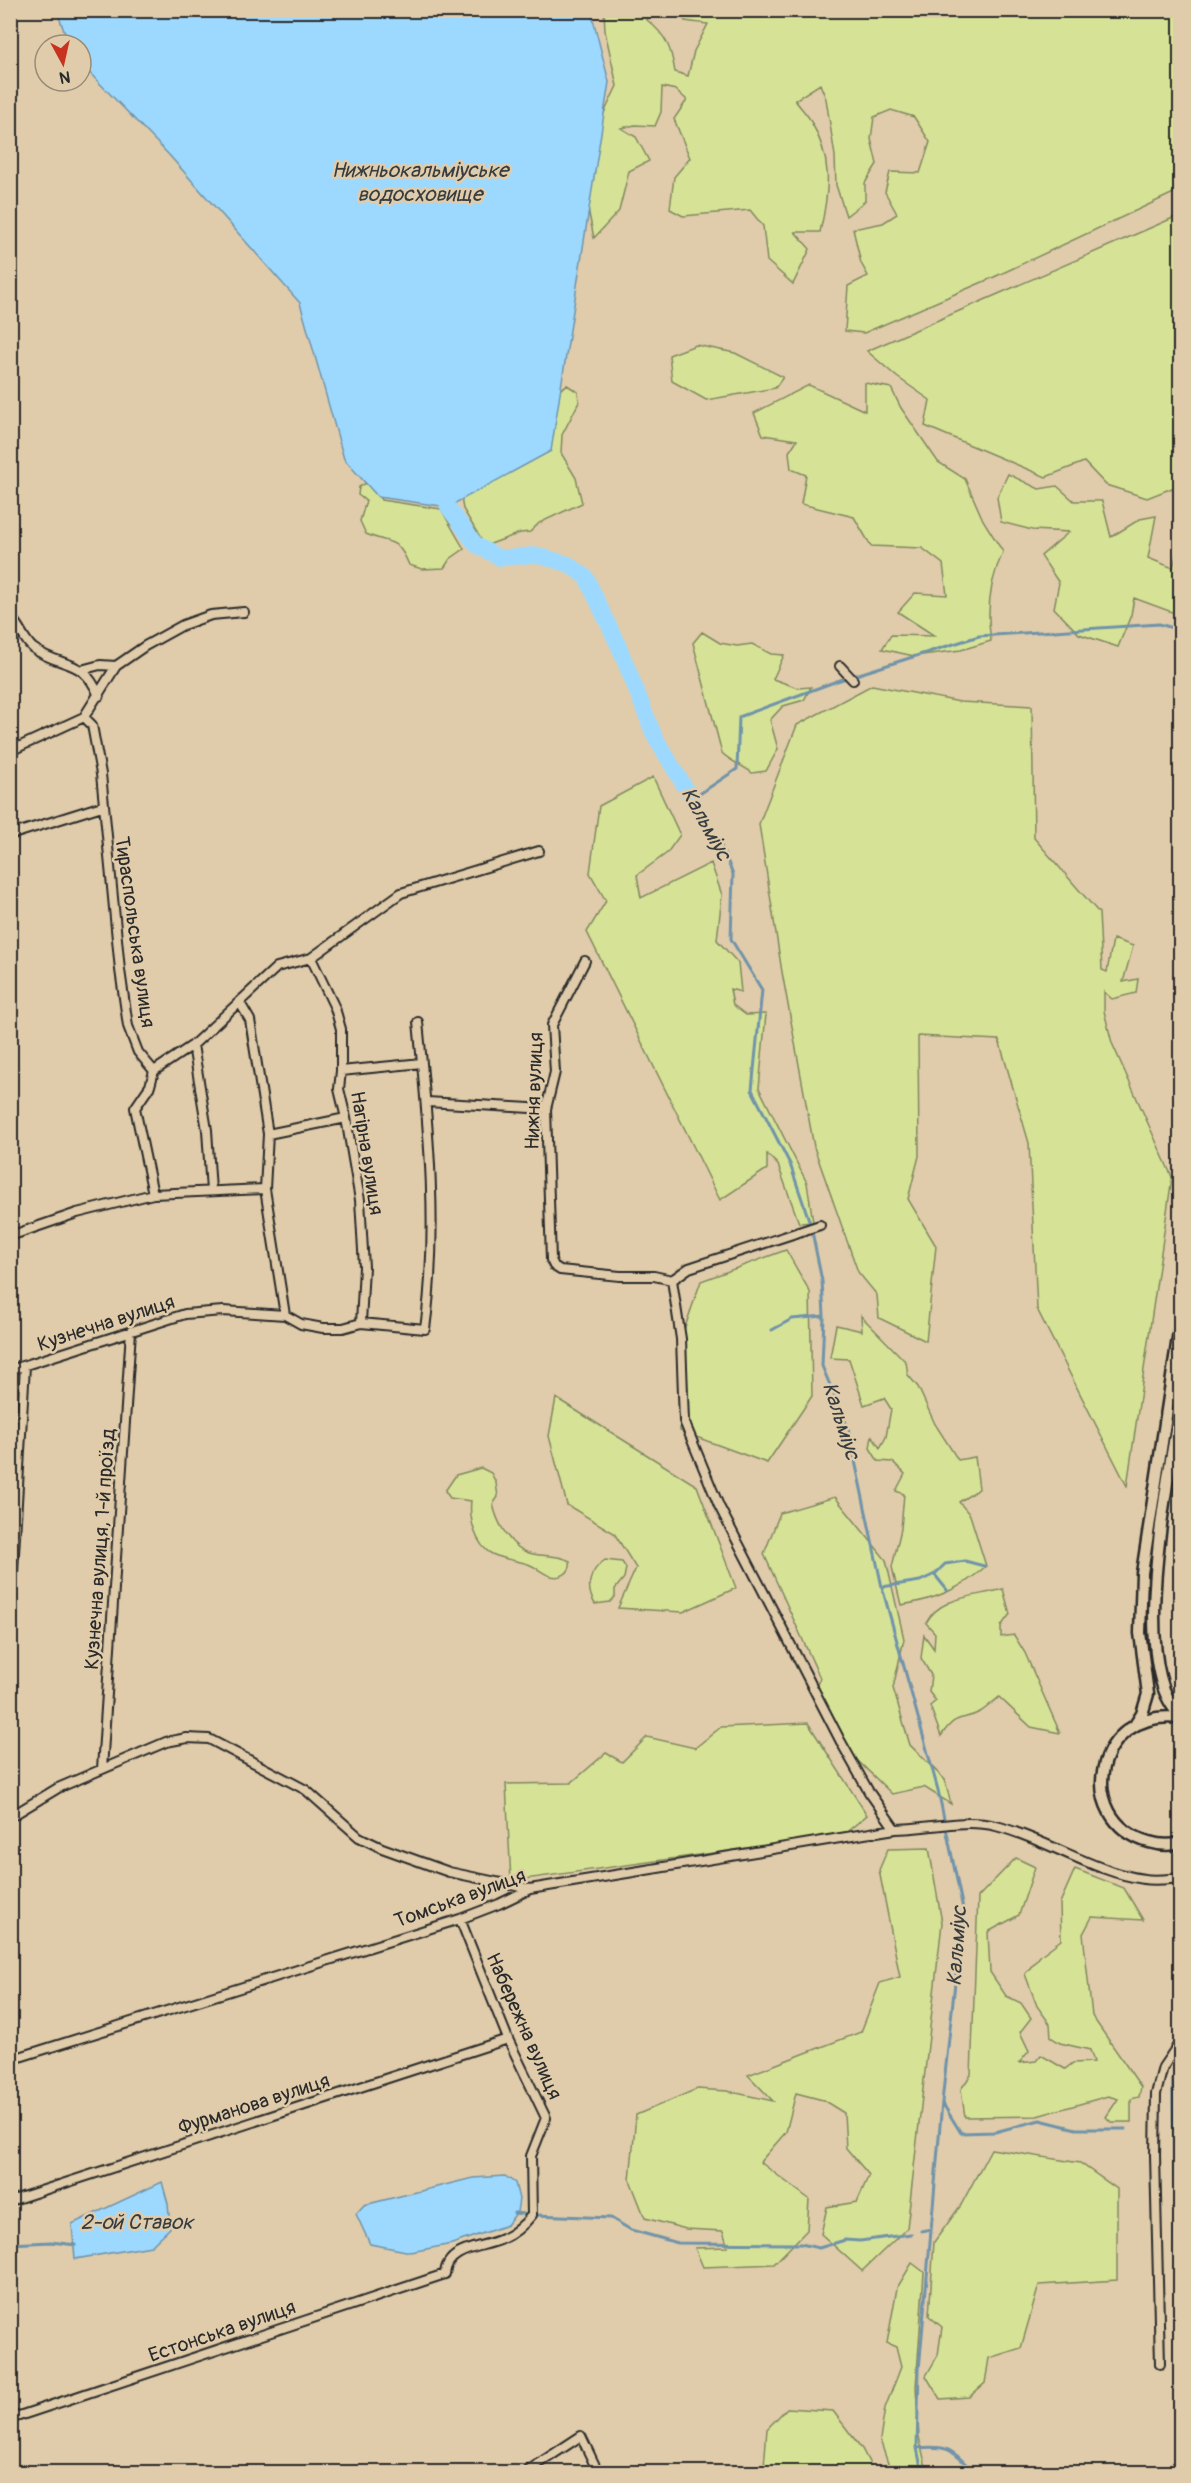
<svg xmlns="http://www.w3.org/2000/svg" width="1191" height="2483" font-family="Pangolin,sans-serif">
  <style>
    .green { fill: #d6e396; stroke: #808760; stroke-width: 1.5 }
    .water { fill: #9dd9fe; stroke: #6f93aa; stroke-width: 1.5 }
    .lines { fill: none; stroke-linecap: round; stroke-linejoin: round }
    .stream { stroke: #6f93aa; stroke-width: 3 }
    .river { stroke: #9dd9fe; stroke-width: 16 }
    .minor-casing { stroke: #2b2b2b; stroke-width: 12 }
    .secondary-casing { stroke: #2b2b2b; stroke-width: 15 }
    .minor { stroke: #e0ccaa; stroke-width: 8 }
    .secondary { stroke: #e0ccaa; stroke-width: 10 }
    .labels { text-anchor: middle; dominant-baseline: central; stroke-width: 5; stroke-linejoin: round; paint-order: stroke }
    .street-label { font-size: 20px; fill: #2b2b2b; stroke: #e0ccaa }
    .water-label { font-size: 21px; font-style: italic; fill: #363c40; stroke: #e0ccaa }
  </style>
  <rect width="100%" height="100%" fill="#e0ccaa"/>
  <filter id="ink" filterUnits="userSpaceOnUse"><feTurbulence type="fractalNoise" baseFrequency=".0167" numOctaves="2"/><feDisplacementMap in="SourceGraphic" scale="12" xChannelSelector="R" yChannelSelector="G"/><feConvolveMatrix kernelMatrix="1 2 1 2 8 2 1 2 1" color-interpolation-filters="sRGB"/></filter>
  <g filter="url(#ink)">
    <path class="green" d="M604,11H651L647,20C667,36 671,48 675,72L688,76L694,51L708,24L685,21L681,11H1180V190L992,278L864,333L845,331L848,286L868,276L861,263L853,229L883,223L897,214L885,192L890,172L920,173L930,142L914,117L891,110L874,117L871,139L877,164L865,183V201L846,216L836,185L835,156L826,99L820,84L795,100C799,106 805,112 809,118C833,158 830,189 820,232H795L810,249L793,284L767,261L763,226L750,210L683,216L670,209L674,177L690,158L674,119L687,100L676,90L662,87L661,112L655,126L635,125L621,128L636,137L649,161L629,171L619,211L594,238L582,180L595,132L617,86L605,31Z
      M1180,215V485L1147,498L1106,485L1084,462L1046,477L925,426L930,400L897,377L867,351Z
      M696,345L735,353L783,377L775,388L706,400L672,381L669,355Z
      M865,383L891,388L901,408L938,462L965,479L983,520L1003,552C990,580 986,610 991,641L961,650L914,656L882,649L891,635L935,636L898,612L915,593L947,595L943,564L922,548L871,546L854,517L801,504L806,475L791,469L789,452L797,440L763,435L754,413L809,385L865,411Z
      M567,385L578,392L579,402L562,435L561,453L576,478L582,503L539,523L530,532L520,533L485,546L463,509L459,487L548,397Z
      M1008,474L1039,489L1057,486L1074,501H1102L1111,537L1140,519L1156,516L1148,558L1173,568L1180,540V615L1134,598L1131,615L1118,647L1079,634L1054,608L1059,583L1041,556L1069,532L1032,530L1001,522L997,497Z
      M370,481L381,500L441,509L464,549L450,559L444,568L422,569L409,565C397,536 391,545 366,534L360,521L366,501L358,495L359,487Z
      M702,632L720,643L737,646L752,644L771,654L784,655L773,679L798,688L811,687L804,700L783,706L770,720L778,749L766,771L752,773C742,765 731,762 722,753L693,643Z
      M872,685L960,702L1032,706L1034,838L1099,913L1102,970L1107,972L1113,939L1133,946L1123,982L1138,979L1136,993L1112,999L1104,992V1011L1112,1043L1172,1177L1127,1486L1037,1309L1029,1143L999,1040L918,1036L919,1156L908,1199L936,1246L926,1341L879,1318L877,1295L858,1272L814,1147L782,972L759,824L797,725Z
      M653,777L680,835L667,853L637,875L641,898L711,863L722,895L717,940L738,963L741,992L730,989L733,1005L746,1015L766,1014L759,1088L807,1183L813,1222L799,1223L778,1165L767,1154V1169L720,1200L587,932L606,901L590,873L599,806Z
      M786,1250L810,1292L812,1396L767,1463L680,1431L684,1330L701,1281Z
      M861,1316L906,1362L908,1375L918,1387L935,1424L958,1460L975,1457L979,1489L959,1502L970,1515L986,1566C961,1589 934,1600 901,1605L892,1567L901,1529L904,1494L896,1491L905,1474L893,1462L878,1461L870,1448L872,1436L880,1448L886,1437L891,1409L884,1398L864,1405L849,1359L830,1358L836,1325L862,1331Z
      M556,1398L697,1486L736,1588L683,1612L618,1608L636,1568L614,1533L567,1505L549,1436Z
      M481,1468L491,1473L496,1483L498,1497L493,1504C497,1523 511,1550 533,1554C547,1557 557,1554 570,1561C572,1573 560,1580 548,1575C541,1572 536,1567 528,1564C517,1561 503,1559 492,1554C475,1545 469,1518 471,1501L450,1498L445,1491L456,1475Z
      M835,1497L886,1560L904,1639L893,1688L910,1745L945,1780L951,1804L924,1787L892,1794L855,1758L816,1686L820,1678L764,1554L780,1513Z
      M605,1560L622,1562L626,1568L624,1578L615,1589V1597L610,1602L595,1604C585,1588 589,1571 605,1560Z
      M1003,1589L1010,1614L1001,1626V1637L1014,1635L1025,1653L1060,1733L1031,1727L999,1697C993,1702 987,1708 980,1712C961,1722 957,1712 941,1736L930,1706L936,1701L929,1692L931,1675L921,1658L924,1635L934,1649L935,1633L926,1623C940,1596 976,1597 1003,1589Z
      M808,1723L867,1815L843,1835L511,1881L506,1784L571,1783L606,1753L622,1762L647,1737L695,1748L721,1727Z
      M929,1848L942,1923L907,2228L862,2271L821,2234L827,2207L857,2202L869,2175L846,2148L844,2113L823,2100L796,2093L786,2132L760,2162L809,2199L807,2230L774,2264L703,2267L695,2248L728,2247L723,2231L686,2229L645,2218L630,2180L636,2115L697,2089L727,2091L773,2101L748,2075L861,2032L880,1983L900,1977L879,1870L888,1849Z
      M1016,1858L1035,1867L1019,1915L988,1932L990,1972L1006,1996L1021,2003L1031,2018L1020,2032L1029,2051L1019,2063L1036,2061L1041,2055L1065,2069L1073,2063L1094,2062L1090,2050L1060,2043L1051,2037L1050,2024L1037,2006L1025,1974L1041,1955L1061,1940L1060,1903L1075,1869L1124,1888L1143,1920L1092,1917L1083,1934L1092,2016L1141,2087L1139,2097L1131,2099V2122H1111L1106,2117L1118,2099L1108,2096L1037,2116L965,2117L961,2089L971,2075L978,1897Z
      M991,2149L1080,2163L1117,2189V2280L1039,2285L1021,2348L989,2358L985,2383L969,2397L940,2399L926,2376L938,2355L942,2327L929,2316L934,2242L961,2205Z
      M912,2263L924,2272L916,2387L919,2437L927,2472H891L880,2440L885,2408L901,2367L896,2347L887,2343L897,2288Z
      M787,2408L833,2411L862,2449L874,2472H759L764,2467L767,2429Z"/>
    <path class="water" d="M57,11H591L609,82L551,451L448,507L378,497L344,459L300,303L169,155L81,64V45H69Z
      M1180,2067V2346L1176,2332L1172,2080Z
      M505,2176L515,2183L519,2199L517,2212L507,2225L452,2244L411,2252L370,2244L356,2214L364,2205L473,2178Z
      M162,2182L168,2204L170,2228L151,2246L75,2259L72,2224Z"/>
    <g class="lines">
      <path class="stream" d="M772,1330L792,1319L824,1316
        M935,1575L947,1590
        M882,1587L920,1581L935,1574L945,1564L965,1561L984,1566
        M943,2104L961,2133L995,2132L1040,2120L1076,2129H1126
        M514,2213L524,2214
        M535,2215L611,2218L631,2230L678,2243L801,2244L819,2248L845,2240L860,2241L911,2234
        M921,2231L931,2229
        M10,2244L51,2242L76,2245
        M917,2448C951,2445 951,2450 974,2472
        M922,2472L917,2448L919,2370L942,2102L963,1909L938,1790L882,1587L848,1428L822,1366L824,1316L822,1281L811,1226L790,1164L752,1090L762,990L731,939L733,874L721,846L692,799L737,769L739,717L837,681L979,636L1159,624L1180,630"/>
      <path class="river" d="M444,485L448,507L476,545L500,558L536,555L568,564L586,577L620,649L654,735L692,799"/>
      <defs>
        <path id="minor" d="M10,617C20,625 23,640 33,648C61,669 83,656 99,696
          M840,666L853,680
          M81,670L100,665L116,666
          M84,717L92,725L101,774L120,970L128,1026L138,1052L154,1071L150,1086L135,1108L153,1194
          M10,751L84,717L116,666L145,646L183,625L211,615L244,612
          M10,835L102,806
          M311,958L335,1008L341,1029V1071L339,1089L346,1118L360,1200L364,1267L361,1323
          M585,961L552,1025L555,1072L546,1109L551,1260L554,1266L560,1270L620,1276H654L672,1280L689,1268L820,1225
          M240,1003L250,1020L268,1134L265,1189L285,1315
          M193,1045L207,1130L211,1191
          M154,1071L193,1045L277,967L311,958L401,893L539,851
          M341,1071L422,1063
          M427,1102L546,1109
          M268,1134L346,1118
          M10,1236L77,1213L153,1194L265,1189
          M672,1280L681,1339L684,1421L719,1506L841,1742L869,1792L895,1829
          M10,1370L185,1314L223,1311L285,1315L301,1324L323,1328H343L361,1323L425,1329C439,1227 428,1124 418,1022
          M10,1622L25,1366
          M102,1769L131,1331
          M10,1817L58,1788L166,1742L187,1738L209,1739L306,1790L359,1837L382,1848L449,1872L530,1889
          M10,2060L460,1919L499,1904L530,1889L895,1829C929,1829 961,1818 996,1826C1044,1838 1096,1873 1144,1879C1156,1881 1168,1879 1180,1878
          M10,2201L508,2039
          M1160,2364L1155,2155L1156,2094L1163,2067L1180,2042
          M10,2419L445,2274C447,2247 483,2248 502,2239C514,2234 523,2226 532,2215L531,2156L546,2118L508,2039L460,1919
          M526,2472L581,2436L598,2472"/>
        <path id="secondary" d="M1180,1406C1170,1473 1127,1666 1180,1715
          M1180,1718C1095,1707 1072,1820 1149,1842C1159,1845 1170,1846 1180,1843
          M1135,1725L1142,1714L1148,1694L1140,1633L1142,1573L1180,1325"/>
      </defs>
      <use href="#minor" class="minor-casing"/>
      <use href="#secondary" class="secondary-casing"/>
      <use href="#minor" class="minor"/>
      <use href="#secondary" class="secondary"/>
    </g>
  </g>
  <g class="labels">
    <g class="street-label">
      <text transform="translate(135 932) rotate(82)">Тираспольська вулиця</text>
      <text transform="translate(534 1091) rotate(-88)">Нижня вулиця</text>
      <text transform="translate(367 1153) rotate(81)">Нагірна вулиця</text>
      <text transform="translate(106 1323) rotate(-18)">Кузнечна вулиця</text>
      <text transform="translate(100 1549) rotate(-86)">Кузнечна вулиця, 1-й проїзд</text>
      <text transform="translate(460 1898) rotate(-20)">Томська вулиця</text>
      <text transform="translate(524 2026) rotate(66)">Набережна вулиця</text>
      <text transform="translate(254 2104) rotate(-18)">Фурманова вулиця</text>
      <text transform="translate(222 2331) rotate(-19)">Естонська вулиця</text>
    </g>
    <g class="water-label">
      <text x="420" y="170">Нижньокальміуське<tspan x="420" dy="24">водосховище</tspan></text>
      <text transform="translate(706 824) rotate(61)">Кальміус</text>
      <text transform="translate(841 1421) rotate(72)">Кальміус</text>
      <text transform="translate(957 1946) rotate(-86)">Кальміус</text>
      <text x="137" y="2222">2-ой Ставок</text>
    </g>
  </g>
  <rect width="1191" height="2483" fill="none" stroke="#e0ccaa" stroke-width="36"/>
  <rect x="18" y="18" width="1155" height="2447" fill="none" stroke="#2b2b2b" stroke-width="2" filter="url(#ink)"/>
  <g transform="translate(63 63) rotate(172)"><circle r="28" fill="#e0ccaa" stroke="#988c77" stroke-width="1.5"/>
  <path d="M0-4.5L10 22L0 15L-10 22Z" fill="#c8321e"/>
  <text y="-9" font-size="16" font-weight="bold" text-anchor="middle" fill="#2b2b2b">N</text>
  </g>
</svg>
